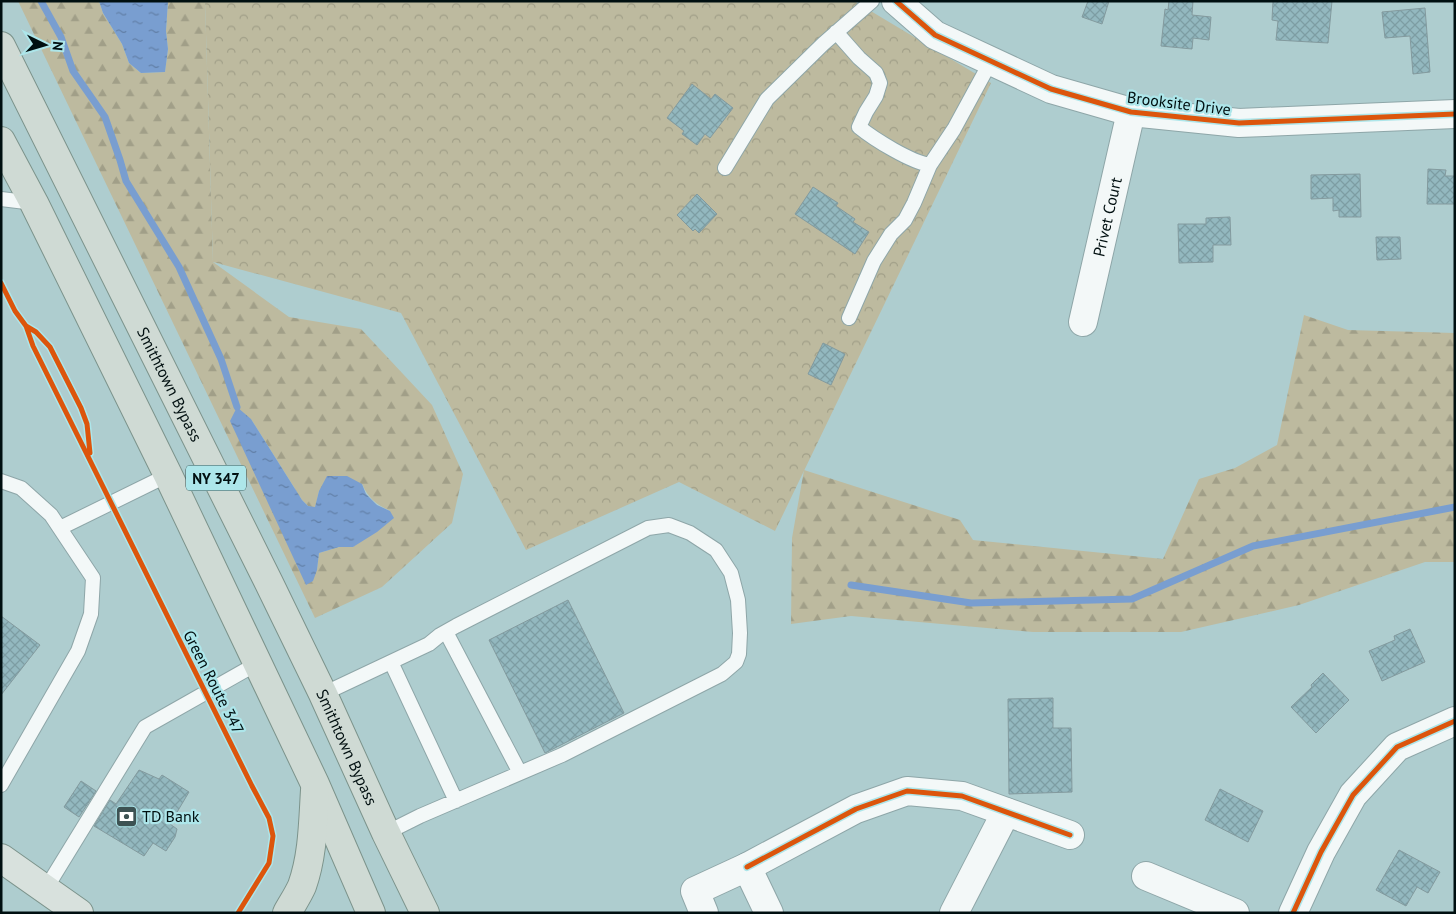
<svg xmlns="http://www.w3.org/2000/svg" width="1456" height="914" font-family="'PT Sans',sans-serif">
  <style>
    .forest { fill: url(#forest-firs); fill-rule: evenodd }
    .park { fill: url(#park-crowns) }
    .water { fill: url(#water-ripples) }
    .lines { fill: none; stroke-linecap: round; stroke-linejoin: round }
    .stream { stroke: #799ed0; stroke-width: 7 }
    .building { fill: url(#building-cross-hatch); stroke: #839a9e }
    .service-casing { stroke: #8ea6a8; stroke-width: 16 }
    .minor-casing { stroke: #8ea6a8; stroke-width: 30 }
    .tertiary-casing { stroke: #8ea6a8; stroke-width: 30 }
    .primary-casing { stroke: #7c938b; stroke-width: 30 }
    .trunk-casing { stroke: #7c938b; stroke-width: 30 }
    .service { stroke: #f3f8f8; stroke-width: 14 }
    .minor { stroke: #f3f8f8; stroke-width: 28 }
    .tertiary { stroke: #f3f8f8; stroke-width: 28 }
    .primary { stroke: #d8e1dd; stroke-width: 28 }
    .trunk { stroke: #cfdad4; stroke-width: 28 }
    .cycleway-casing { stroke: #ade6ea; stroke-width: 8 }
    .cycleway { stroke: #dc550c; stroke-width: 5 }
    .labels { text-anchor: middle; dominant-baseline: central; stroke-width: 4.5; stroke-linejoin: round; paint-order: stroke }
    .shield { fill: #ade6ea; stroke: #345051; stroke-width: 1 }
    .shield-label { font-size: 15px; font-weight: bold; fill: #000f10 }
    .street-label { font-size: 16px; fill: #000f10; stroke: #ade6ea }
    .poi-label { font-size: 16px; fill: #000f10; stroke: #ade6ea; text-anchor: start }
  </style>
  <defs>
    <pattern id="forest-firs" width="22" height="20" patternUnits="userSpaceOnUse" patternTransform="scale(1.25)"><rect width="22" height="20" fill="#bdba9f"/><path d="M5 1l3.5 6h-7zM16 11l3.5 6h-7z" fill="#a19f88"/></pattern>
    <pattern id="park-crowns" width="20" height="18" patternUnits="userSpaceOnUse" patternTransform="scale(1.25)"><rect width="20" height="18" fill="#bdba9f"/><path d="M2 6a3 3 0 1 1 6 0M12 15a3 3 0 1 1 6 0" fill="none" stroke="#a19f88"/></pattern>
    <pattern id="water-ripples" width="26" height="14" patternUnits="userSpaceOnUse" patternTransform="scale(1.25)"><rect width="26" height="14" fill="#799ed0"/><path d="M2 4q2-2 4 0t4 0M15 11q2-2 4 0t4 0" fill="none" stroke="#617fa7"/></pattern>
    <pattern id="building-cross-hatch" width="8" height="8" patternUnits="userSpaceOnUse" patternTransform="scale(1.25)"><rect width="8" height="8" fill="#93b8bf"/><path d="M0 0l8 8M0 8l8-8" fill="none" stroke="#7d9da3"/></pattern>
  </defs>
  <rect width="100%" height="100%" fill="#aecdcf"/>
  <path class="forest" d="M18,1H99L103,13L122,44L129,63L141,73L165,72L168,49L166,31L168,1H205L213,262L289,317L361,329L432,405L463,474L452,523L382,587L315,618ZM251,419L302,500L308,506L315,508L319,491L362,484C369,499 376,504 390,511L353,547H339L319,553L317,570Z
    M1304,315L1348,330L1455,333V562H1425L1299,605L1181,632H1033L851,616L791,624L792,538L804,470L960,520L973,540L1163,559L1199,479L1235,468L1277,445Z"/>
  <path class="park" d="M205,1H854L991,83L775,531L679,482L526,550L401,313L213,262Z"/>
  <path class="water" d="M99,1H168L166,31L168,49L165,72L141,73L129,63L122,44L103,13Z
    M237,407L251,419L302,500L308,506L315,507L319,491L327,476H347L362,484L366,494L377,505L390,511L394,518L377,532L353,547H339L319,553L317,570L313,581L306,585L230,421Z"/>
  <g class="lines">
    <path class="stream" d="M41,1L61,37L73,71L105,117L120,160L126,181L179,267L221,359L237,407
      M851,585L971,603L1132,599L1253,546L1455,507"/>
  </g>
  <path class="building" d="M1088,1H1109L1102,24L1082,17Z
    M1169,1H1193L1192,15L1211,17L1209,40L1193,38L1192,49L1161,46L1165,9L1168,10Z
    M1273,1H1332L1328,43L1276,40L1278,21L1272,20Z
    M1425,8L1430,72L1413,74L1410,36L1385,38L1382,12Z
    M692,84L711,99L715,94L733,108L710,138L705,134L697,145L682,134L684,131L667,118Z
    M1428,169L1446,170L1445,176H1455V204H1427Z
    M1360,174L1361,217H1339V210L1333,211V198L1311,199V175Z
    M813,187L838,203L836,206L855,219L853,222L869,232L855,254L795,214Z
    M697,194L717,214L699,233L695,229L693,231L677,215Z
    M1230,217L1231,245H1213V262L1179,263L1178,224H1206V218Z
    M1376,237H1400L1401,259L1377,260Z
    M823,343L845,354L831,385L808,374Z
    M568,600L624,713L545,753L489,640Z
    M1,616L40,645L1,695Z
    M1410,629L1425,662L1382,681L1369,651L1395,640L1394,636Z
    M1323,673L1349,700L1316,733L1291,707L1312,687L1311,685Z
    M1053,698V728H1071L1072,792L1009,794L1008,699Z
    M139,770L159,779L162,775L189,792L170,824L177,829L175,837L166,851L153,843L144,856L94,826L110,800L116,804Z
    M81,781L96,791L79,817L64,807Z
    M1220,789L1263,811L1248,842L1205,820Z
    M1399,850L1440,872L1428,893L1417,887L1406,906L1376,890Z"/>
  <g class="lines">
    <defs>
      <path id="service" d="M836,32L859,58L876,73L880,83L876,96L866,112L859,127C875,140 911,162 930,165
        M725,168L767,99L823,44L872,1
        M1,199L34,203
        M849,318L874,261L891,234L905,220L914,203L930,165L954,129L991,61
        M1,481L21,488L51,515L93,578L91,614L78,651L1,785
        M60,528L168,475
        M446,632L520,773
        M391,662L456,801
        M323,694L429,644L440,635L456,626L648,528L669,525L690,533L716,550L731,573L738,600L740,633L739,654L736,662L722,674L562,755L420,816L386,833
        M45,890L145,727L258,663"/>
      <g id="minor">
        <path id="s1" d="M1083,322L1131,112"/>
        <path d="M747,867L856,809L907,791L962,796L1070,835"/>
        <path d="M1146,876L1235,913"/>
        <path d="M704,913L695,891L747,867L769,913"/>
        <path d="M954,913L1006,812"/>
        <path d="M1293,913L1321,852L1353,795L1397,747L1455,721"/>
      </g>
      <path id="tertiary" d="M896,1L935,35L1051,89L1131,112L1239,123L1455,114"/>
      <path id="primary" d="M1,858L79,913"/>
      <g id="trunk">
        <path id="s2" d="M1,46L269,583L323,694L386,833L425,913"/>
        <path d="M1,141L34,203L168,475L315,784L371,913"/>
        <path d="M287,913C292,904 298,895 302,886C313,855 313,822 315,790"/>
      </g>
    </defs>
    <use href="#service" class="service-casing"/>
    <use href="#minor" class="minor-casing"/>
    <use href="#tertiary" class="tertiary-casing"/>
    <use href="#primary" class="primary-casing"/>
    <use href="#trunk" class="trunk-casing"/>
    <use href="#service" class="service"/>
    <use href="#minor" class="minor"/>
    <use href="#tertiary" class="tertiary"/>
    <use href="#primary" class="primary"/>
    <use href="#trunk" class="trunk"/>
    <defs>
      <path id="cycleway" d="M896,1L935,35L1051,89L1131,112L1239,123L1455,114
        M1,283L15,311L26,326L33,346L252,786L269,818L273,836L269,863L238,913
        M26,326L36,332L50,347L81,408L87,424L90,453
        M747,867L856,809L907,791L962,796L1070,835
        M1293,913L1321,852L1353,795L1397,747L1455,721"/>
    </defs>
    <use href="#cycleway" class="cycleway-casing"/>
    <use href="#cycleway" class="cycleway"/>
  </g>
  <defs>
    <symbol id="bank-square" viewBox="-11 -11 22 22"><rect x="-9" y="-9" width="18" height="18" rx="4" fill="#3d5253" stroke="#ade6ea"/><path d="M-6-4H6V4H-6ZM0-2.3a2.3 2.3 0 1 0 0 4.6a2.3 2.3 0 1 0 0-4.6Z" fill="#fff"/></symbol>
  </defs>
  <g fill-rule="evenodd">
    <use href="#bank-square" x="114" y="804" width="25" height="25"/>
  </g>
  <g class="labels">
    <rect class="shield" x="186" y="465.5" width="60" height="25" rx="4"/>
    <g class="shield-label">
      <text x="216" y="478">NY 347</text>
    </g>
    <g class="street-label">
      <text transform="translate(1179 103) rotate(7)">Brooksite Drive</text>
      <text stroke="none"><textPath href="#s1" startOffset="108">Privet Court</textPath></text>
      <text stroke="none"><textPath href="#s2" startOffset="378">Smithtown Bypass</textPath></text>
      <text transform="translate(214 682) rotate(63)">Green Route 347</text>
      <text stroke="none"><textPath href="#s2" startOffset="782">Smithtown Bypass</textPath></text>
    </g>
    <g class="poi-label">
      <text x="142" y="816">TD Bank</text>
    </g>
  </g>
  <rect width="1456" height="914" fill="none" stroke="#000f10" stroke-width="5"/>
  <g transform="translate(45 45) rotate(95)" stroke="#ade6ea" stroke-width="4" paint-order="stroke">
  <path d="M0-4L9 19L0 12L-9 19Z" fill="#000f10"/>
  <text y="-8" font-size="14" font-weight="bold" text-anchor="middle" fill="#000f10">N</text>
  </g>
</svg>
